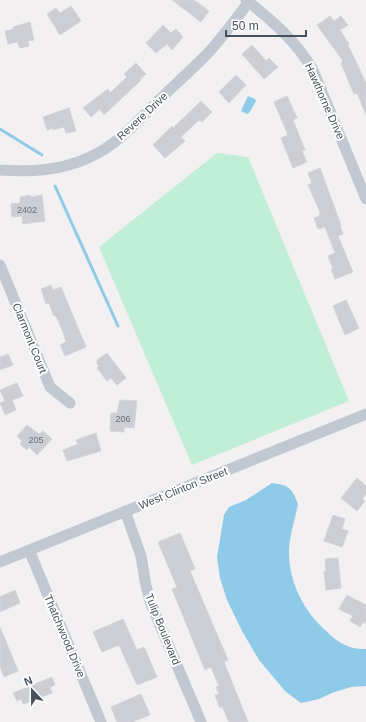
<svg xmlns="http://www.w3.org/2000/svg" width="366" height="722" font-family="Arial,sans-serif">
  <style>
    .green { fill: #c0eed7 }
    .water { fill: #8fcbe9 }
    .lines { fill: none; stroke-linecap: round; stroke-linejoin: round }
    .stream { stroke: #8fcbe9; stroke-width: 3 }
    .building { fill: #cdced4; stroke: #d4d5db }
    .minor { stroke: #c1c8d1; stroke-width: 11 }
    .labels { text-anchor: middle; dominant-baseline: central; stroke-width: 4; stroke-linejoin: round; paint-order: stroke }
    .number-label { font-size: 9px; fill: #69707a }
    .street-label { font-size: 11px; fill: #48505c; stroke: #fff }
  </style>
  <rect width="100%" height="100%" fill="#f2f0f0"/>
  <path class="green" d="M217,153L248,157L349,401L192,465L99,247Z"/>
  <path class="water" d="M248,96L255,99L256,101L249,113L247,114L241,111Z
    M272,483C289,485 292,488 298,504C295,519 290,534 289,549C288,581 303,610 326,631C337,642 349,650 366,649V686L351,687L332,693L319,699L301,703L285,691L259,660L242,631L227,600L220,578L217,557L224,515L229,507L246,500Z"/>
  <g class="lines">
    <path class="stream" d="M0,129L42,155
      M55,186L118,326"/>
  </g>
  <path class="building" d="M172,0H194L209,11L201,22Z
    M71,6L81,21L60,35L47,14L56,8L60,13Z
    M330,16L334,21L341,16L348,25L340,30L349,44L348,45L366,83V115L357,93L354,94L349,82L341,63L343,61L317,25Z
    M30,22L34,40L28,41L29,46L20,48L17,42L8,44L5,31L14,29L13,27Z
    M163,25L171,33L176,29L183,37L172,50L167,44L156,53L146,43Z
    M252,45L266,61L269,58L278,67L264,79L242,54Z
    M136,63L146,74L140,79L141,80L104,115L100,109L91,117L83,108L108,89L110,93L127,77L124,74Z
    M236,75L246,85L229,103L219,92Z
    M287,96L297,118L293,120L305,150L302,151L307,162L293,168L281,138L288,135L274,102Z
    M201,101L212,112L202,122L199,120L181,137L185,141L165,158L153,145L172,126L173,128Z
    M69,108L76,131L66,133L64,127L53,130V128L47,130L43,117Z
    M320,168L341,225L340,226L343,234L338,236L353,272L335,279L331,269H333L328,256L335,253L325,227L318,229L314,218L320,216L319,214H321L308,185L312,183L308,173Z
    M30,195L31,197L42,195L45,221L23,224L22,216L12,217L11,204L20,203V197Z
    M51,285L53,290L61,287L86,347L65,356L60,345L66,342L63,332L56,316H54L49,303L46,304L41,289Z
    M346,300L359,328L345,335L333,306Z
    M107,353L126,378L117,385L111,378L107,381L97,368L99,366L97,364V360Z
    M8,354L13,365L0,370V357Z
    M17,383L23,396L12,400L16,410L5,415L0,403L5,401L0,390Z
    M120,400L137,401L134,428L124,427V432L110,431L111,413H117Z
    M27,425L39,434L43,431L52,439L37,455L29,447L27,450L20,444L22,441L17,436Z
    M96,433L101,451L67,461L63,450L78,444L76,440Z
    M357,478L366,486V494L362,499L365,501L357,511L341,498Z
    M333,515L345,519L342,529L348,531L342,547L324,541Z
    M180,533L195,569L190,571L228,660L224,662L248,722H229L222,706L220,708L215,695L219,694L216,687L219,686L211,667L205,670L172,589L177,587L158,542Z
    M338,558L341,588L326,590L324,572L326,571L325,559Z
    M15,590L20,603L0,612V597Z
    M347,595L366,605V624L363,622L360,627L350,621L353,616L339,609Z
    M123,619L137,650L144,647L157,677L137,685L119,645L102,652L93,632Z
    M0,627L18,671L4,677L0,666Z
    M52,677L55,685L50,687L52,693L23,704L21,699L17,701L13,693Z
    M141,694L150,715L132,722H117L111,707Z"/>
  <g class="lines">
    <path class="minor" d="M246,0C273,21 296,41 313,70L366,199
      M0,170C31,172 61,171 90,157C115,146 134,125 153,106C170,89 187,74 204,57C221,40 236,19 250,0
      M0,265L50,387L70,403
      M125,511L141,556L146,586L151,604L201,722
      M29,550L101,722
      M0,562L366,414"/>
  </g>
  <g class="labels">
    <g class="number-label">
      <text x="27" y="210">2402</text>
      <text x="123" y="419">206</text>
      <text x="36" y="440">205</text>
    </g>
    <g class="street-label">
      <text transform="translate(325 101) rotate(66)">Hawthorne Drive</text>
      <text transform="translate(142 116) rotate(-43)">Revere Drive</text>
      <text transform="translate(30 338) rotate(68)">Clarmont Court</text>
      <text transform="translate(183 488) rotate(-22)">West Clinton Street</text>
      <text transform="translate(163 629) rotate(68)">Tulip Boulevard</text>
      <text transform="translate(65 636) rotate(67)">Thatchwood Drive</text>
    </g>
  </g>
  <g transform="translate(32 690) rotate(338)" stroke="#ffffff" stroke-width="3" paint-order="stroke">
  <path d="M0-3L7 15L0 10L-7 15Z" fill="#48505c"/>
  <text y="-6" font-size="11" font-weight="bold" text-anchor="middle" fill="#48505c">N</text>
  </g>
  <path d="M226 30v6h80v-6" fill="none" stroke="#48505c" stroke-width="2"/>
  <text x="232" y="30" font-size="12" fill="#48505c" stroke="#ffffff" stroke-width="3" paint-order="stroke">50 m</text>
</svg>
